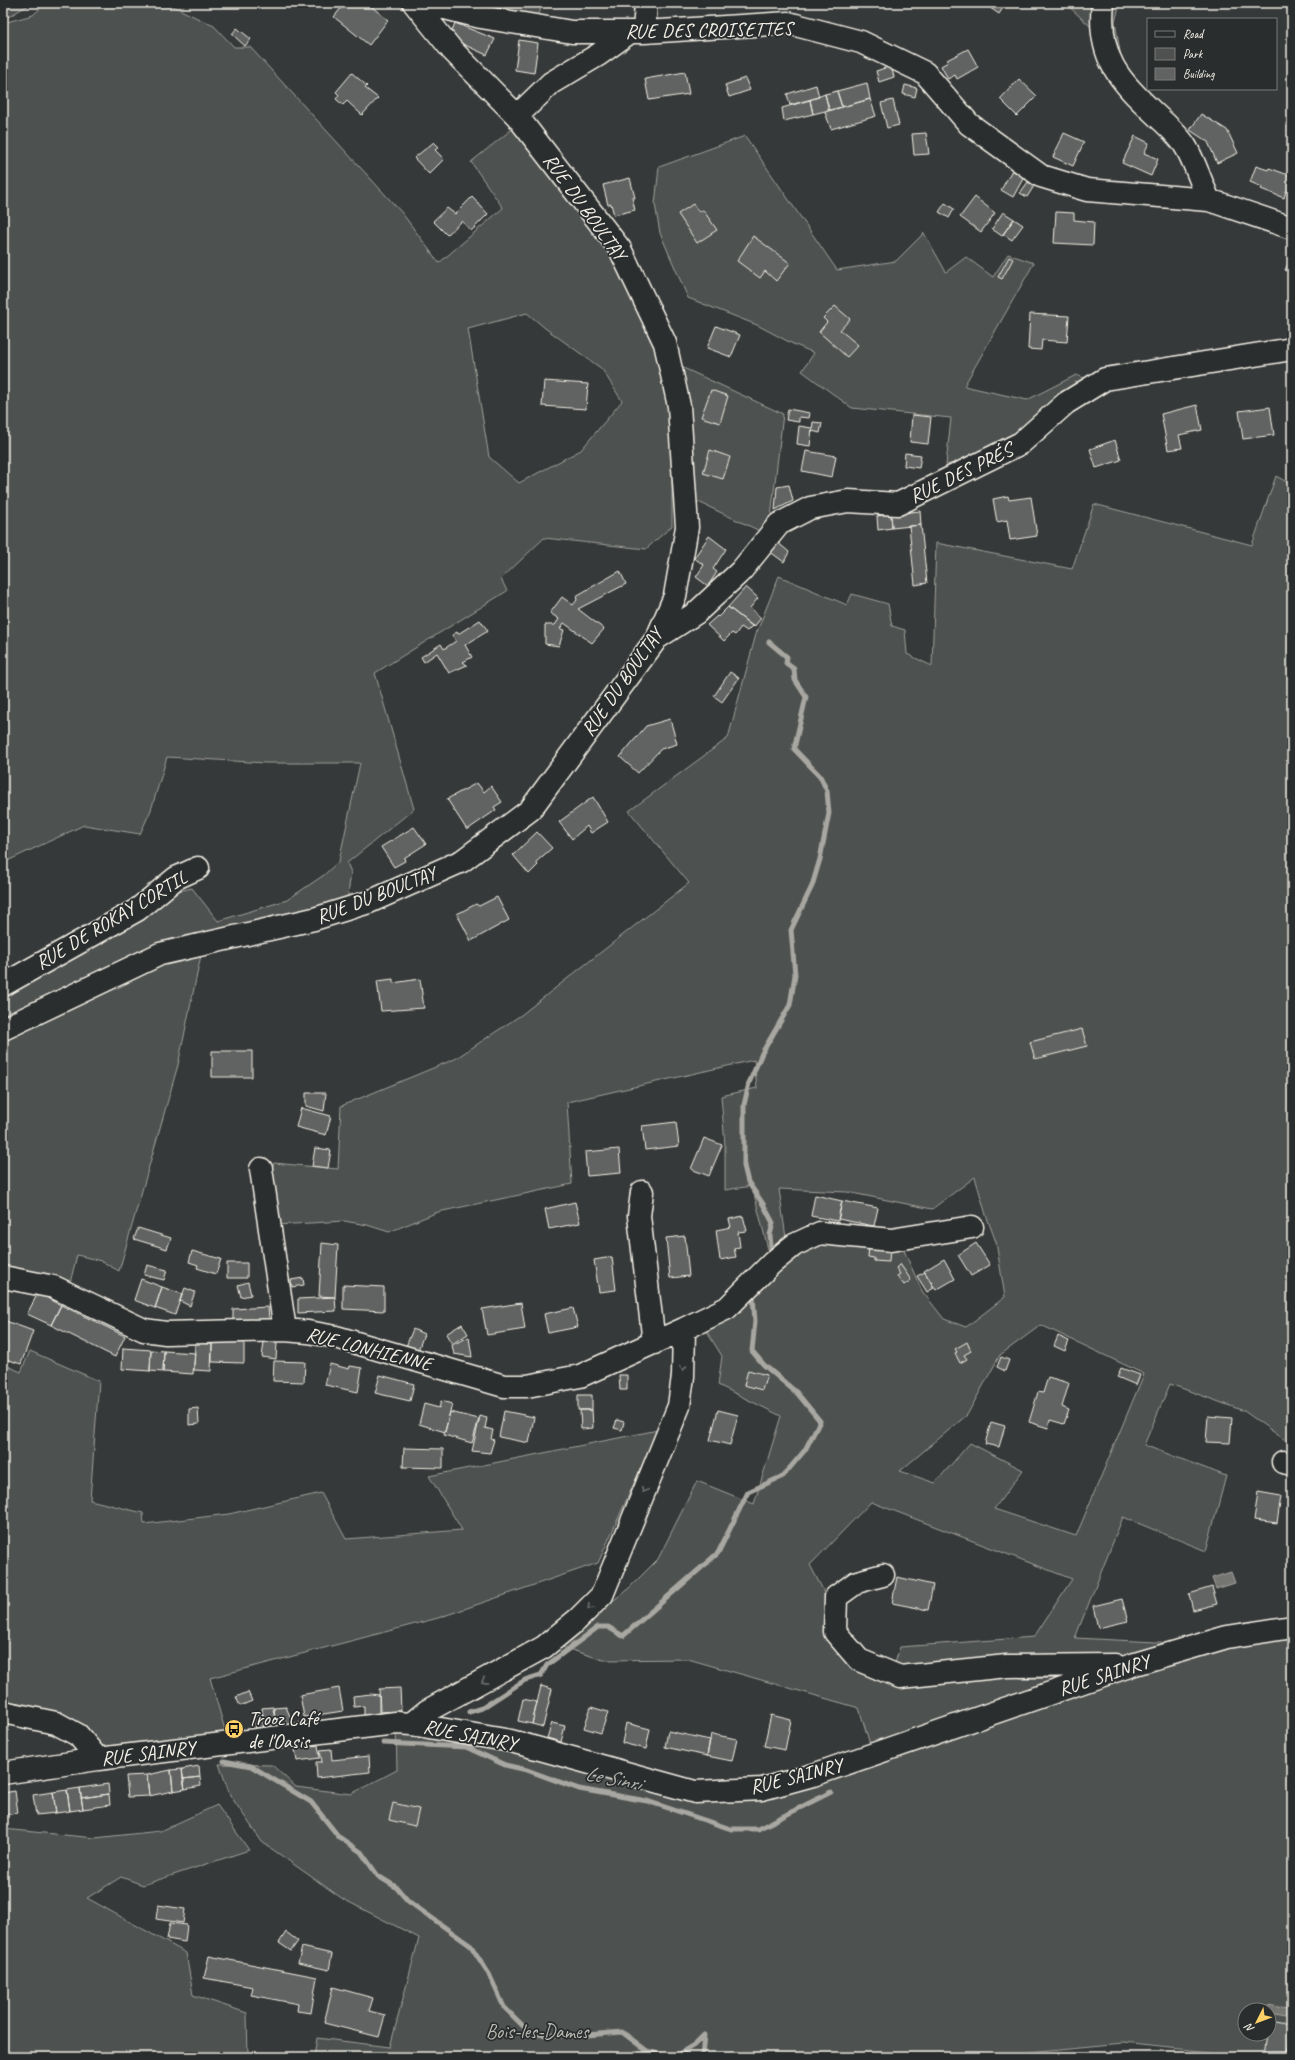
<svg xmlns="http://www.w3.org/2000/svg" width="1295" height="2060" font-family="Caveat,sans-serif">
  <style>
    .green { fill: #4e514f; stroke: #a1a19c; fill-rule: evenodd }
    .water { fill: #757572; stroke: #a8a7a1 }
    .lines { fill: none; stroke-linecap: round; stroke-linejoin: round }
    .stream { stroke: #a8a7a1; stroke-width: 5 }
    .building { fill: #616362; stroke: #f4f1e8 }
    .minor-casing { stroke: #f4f1e8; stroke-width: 25 }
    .minor { stroke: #2a2d2e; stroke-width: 22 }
    .oneway { stroke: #71726f }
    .labels { text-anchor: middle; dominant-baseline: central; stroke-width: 3.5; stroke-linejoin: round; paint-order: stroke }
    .street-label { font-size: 20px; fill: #f4f1e8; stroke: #2a2d2e }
    .poi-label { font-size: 20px; fill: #f4f1e8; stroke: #2a2d2e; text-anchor: start }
    .park-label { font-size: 20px; fill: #bab9b2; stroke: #2a2d2e }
    .water-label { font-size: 21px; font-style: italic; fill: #b4b3ad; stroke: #2a2d2e }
  </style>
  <rect width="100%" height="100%" fill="#363939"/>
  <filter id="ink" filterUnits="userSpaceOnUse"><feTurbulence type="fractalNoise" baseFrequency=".025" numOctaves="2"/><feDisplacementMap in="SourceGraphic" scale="8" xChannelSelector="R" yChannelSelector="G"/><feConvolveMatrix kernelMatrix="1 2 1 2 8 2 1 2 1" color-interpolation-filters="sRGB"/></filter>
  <g filter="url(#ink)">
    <path class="green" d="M3,3H32L3,20Z
      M46,3H166L214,26L234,47H250L402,213L439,263L503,208L471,162L516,126L615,251L660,344L672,444V526L646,549L544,538L501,579L507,591L375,673L414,809L347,863L351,872L347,901L160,944L3,1017V992L165,894L192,888L218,921L287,900L324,875L339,861L360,763H266L167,757L151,810L140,834L84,825L3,863V23L33,15ZM527,313L545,328L602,369L622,401L581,450L519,483L489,457L468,329Z
      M467,3H542L537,23Z
      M1065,3H1094L1091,27Z
      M1107,3H1120L1115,22L1123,69L1117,63Z
      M745,136L837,270L896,261L924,233L946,272L966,257L993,277L1008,254L1034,263L964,386L1027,400L1076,375L1087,379L991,453L946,465L951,418L852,408L802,371L814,353L791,343L757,325L688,298L660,233L655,204L659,167Z
      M677,365L783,414L771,517L760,531L692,499Z
      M1276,476L1292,485V1402L1288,1411L1292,1415V1445L1244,1411L1170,1384L1144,1445L1226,1476L1206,1551L1123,1517L1075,1638L1176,1643L870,1744L859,1708L688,1659L603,1660L556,1645L628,1589L658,1559L697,1481L754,1504L781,1416L718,1385L722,1356L702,1324L776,1267L820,1240L902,1246L922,1291L944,1319L966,1327L1005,1297L996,1242L986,1215L975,1177L932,1209L847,1192L779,1189L786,1238L770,1257L752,1186L725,1190V1145L721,1096L757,1088L754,1060L567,1102L572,1184L438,1212L389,1232L367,1225L344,1221L276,1225L269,1180L274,1163L338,1169L341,1106L455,1059L521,1015L689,883L629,811L728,738L756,634L779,576L847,605L852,594L888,604L892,626L905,630L907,654L932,666L936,543L1072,569L1094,504L1252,545ZM1041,1325L1144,1374L1076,1536L994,1509L1023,1470L970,1443L935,1483L900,1471L967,1415L1000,1355ZM871,1502L1072,1579L1034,1637L900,1647L890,1679L833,1637L823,1590L810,1565Z
      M176,954L201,955L178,1065L119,1271L101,1261L77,1255L70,1283L3,1269V1035Z
      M30,1351L99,1381L90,1500L143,1513L144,1524L229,1514L321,1493L346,1539L462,1530L429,1476L658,1430L598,1563L438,1618L210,1678L227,1737L100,1752L82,1724L3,1707V1364L21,1372Z
      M1292,1635V2057H1240L1225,2054L1123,2043L1018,2053L1034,2057H314L317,2038L390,2047L419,1938L343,1899L262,1842L230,1795L219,1764L272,1765L296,1787L351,1794L397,1770L396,1723L695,1792L762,1789L1164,1658ZM1245,2010H1269V2034H1245Z
      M217,1805L249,1850L143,1885L121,1877L87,1898L186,1953L193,1995L247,2013L248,2057H3V1829L95,1838L160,1831Z"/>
    <path class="water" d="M1231,1572L1235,1583L1216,1589L1212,1578Z
      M1268,2005L1288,2009L1286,2017L1269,2014Z"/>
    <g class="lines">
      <path class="stream" d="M769,642L787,657L786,663L794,669L795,680L806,697L794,749L820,776L827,791L829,813L820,859L812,886L791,930L795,975L790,1005L762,1053L749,1083L744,1105V1166L748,1182L763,1204L773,1223L770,1235L771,1247
        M469,1712L482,1708L525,1680L541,1675L547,1665L598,1627H608L623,1636L718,1553L748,1492L783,1476L805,1450L820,1421L797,1393L764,1365L752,1351L755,1321L753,1297
        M383,1743L466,1747L505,1765L527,1770L579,1789L647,1801L731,1829H758L831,1792
        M224,1761L251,1766L311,1802L339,1837L361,1852L378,1876L396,1887L408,1901L471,1946L489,1974L504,2007L531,2034L576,2036L622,2032L647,2051L668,2057
        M674,2057L694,2045L704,2035L702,2057"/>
    </g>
    <path class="building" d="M345,3H367L388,20L369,45L334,17Z
      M983,3H1006L999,14Z
      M455,23L495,39L487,55L449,38Z
      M237,28L251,39L245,46L232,34Z
      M519,40L538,43L534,73L515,70Z
      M968,49L978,67L957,79L955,75L948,79L941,66L948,62L947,60Z
      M891,66L894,77L879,82L876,71Z
      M685,72L689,94L649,100L645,79Z
      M352,73L367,86L365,88L378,98L362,115L347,101L343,105L336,99L339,95L336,92Z
      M745,78L750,90L729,97L725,85Z
      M1019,79L1037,96L1017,116L1000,99Z
      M867,83L870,99L842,107L837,91Z
      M816,85L819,97L790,105L787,94Z
      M905,85L917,88L915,97L903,94Z
      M837,91L842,107L829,110L825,94Z
      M825,94L829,110L813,114L810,100Z
      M870,99L876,116L831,129L825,112Z
      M810,100L813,114L784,121L782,108Z
      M893,100L899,125L887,128L881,103Z
      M1201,114L1227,130L1238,153L1217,163L1208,142L1190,130Z
      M926,133L929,154L914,155L912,134Z
      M1064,133L1084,142L1073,166L1053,157Z
      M1135,136L1149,143L1144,153L1158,159L1151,176L1122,163Z
      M434,142L439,147L435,150L444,159L429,174L414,158Z
      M1256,166L1268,170L1269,168L1291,176L1290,181L1292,182V193L1286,191L1284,198L1261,189L1262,187L1250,182Z
      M1012,170L1024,177L1013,197L1001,190Z
      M630,178L635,198H632L635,210L614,215L611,204L608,205L603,185Z
      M1028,182L1034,186L1027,197L1020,193Z
      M472,197L488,214L471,231L462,221L447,235L433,221L447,208L455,214Z
      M975,197L995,213L981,232L960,217Z
      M945,203L954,209L949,218L939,212Z
      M693,204L699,212L703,210L717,230L697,243L678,214Z
      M1003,212L1014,219L1002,236L992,229Z
      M1056,212L1074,213V220L1094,222L1093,245L1054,243Z
      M1014,219L1023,225L1012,240L1003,234Z
      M753,236L790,263L776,281L765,271L760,278L737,261Z
      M1292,256V274L1285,270Z
      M1009,257L1013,259L1002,279L998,277Z
      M835,306L850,319L840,330L858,345L847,357L819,332L827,322L823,318Z
      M1030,314L1069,316L1067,342L1042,340L1041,350L1028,349Z
      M716,326L740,335L731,357L707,348Z
      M544,381L588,384L586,409L542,406Z
      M711,390L728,396L720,423L701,417Z
      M1197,405L1202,430L1179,435L1182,448L1168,450L1161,414Z
      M1270,407L1274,435L1243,439L1239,411Z
      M788,409L810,413L809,418L799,417V422L786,420Z
      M912,415L931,417L928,444L910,442Z
      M813,422L822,423L820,433L812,431Z
      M799,426L812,428L810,446L797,444Z
      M1115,440L1121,460L1096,468L1090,449Z
      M710,450L730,457L723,479L703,473Z
      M806,451L836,456L832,477L802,471Z
      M905,453L921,455L919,468L904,466Z
      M789,485L793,501L775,510L777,487Z
      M1008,496L1009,500L1031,497L1037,536L1010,540L1007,520L997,522L993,499Z
      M920,511L921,525L892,528L891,514Z
      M891,514L892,528L878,530L877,516Z
      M921,525L927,583L915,585L909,526Z
      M709,536L726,549L713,569L717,572L708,586L696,577L704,565L694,558Z
      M776,541L789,552L784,562L769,551Z
      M620,571L626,584L578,609L604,629L592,643L564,623L560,629L564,630L559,646L545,644V625H555L559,619L550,613L562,597L573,605L577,600L576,596Z
      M746,587L758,598L750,608L761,618L754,627L728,607Z
      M728,607L752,626L747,631L741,627L735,635L732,633L724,641L707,625L717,616L718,617Z
      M480,620L488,631L465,645L472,657L463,662L467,665L449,673L437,653L424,662L421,657L441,644L444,649L456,641L452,635L457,632L458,634Z
      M730,672L739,678L722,702L714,696Z
      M670,719L677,744L661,749L638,773L620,757L646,726Z
      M477,783L484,792L491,786L502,802L494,807L496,810L467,830L447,799Z
      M593,797L608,822L591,833L587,826L572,839L559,822Z
      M414,827L426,844L404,858L405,861L394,867L381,847Z
      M537,832L552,848L536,862L538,865L529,874L513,855Z
      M497,897L509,920L471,941L457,914L476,904L479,906Z
      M393,979V983L420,979L424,1008L381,1011L377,981Z
      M1082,1029L1087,1046L1035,1059L1030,1042Z
      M212,1051H252V1077H212Z
      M306,1093H326L324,1111L306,1106Z
      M301,1108L331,1116L326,1135L296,1127Z
      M676,1122L679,1146L645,1150L642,1126Z
      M704,1138L722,1145L709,1176L691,1169Z
      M315,1148L331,1150L328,1168L312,1166Z
      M619,1149L621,1173L587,1176L585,1152Z
      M815,1195L842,1201L838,1221L811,1216Z
      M842,1201L878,1208L874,1226L838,1219Z
      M575,1202L580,1223L549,1229L545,1209Z
      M743,1216L747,1231L738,1232L740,1247L734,1248L736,1257L720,1260L716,1230L731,1227L729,1219Z
      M138,1228L171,1238L167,1249L134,1239Z
      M685,1236L689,1276L670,1278L666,1238Z
      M322,1243L338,1245L335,1297L319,1296Z
      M976,1243L990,1265L971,1276L958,1255Z
      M890,1245L889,1262L874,1261V1258L868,1257L869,1246Z
      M192,1251L221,1259L216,1274L197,1268L198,1265L189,1262Z
      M612,1257L616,1290L599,1292L594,1260Z
      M944,1259L955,1279L936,1290L924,1271Z
      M227,1263H247V1278H227Z
      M900,1264L911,1280L904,1285L897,1276L900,1274L896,1268Z
      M147,1265L167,1270L164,1280L144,1275Z
      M925,1272L934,1288L927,1292L917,1276Z
      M303,1278L304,1285L292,1287L291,1280Z
      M141,1279L162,1287L155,1308L134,1300Z
      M248,1282L251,1295L241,1297L238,1285Z
      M343,1285L384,1287V1311L343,1309Z
      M162,1287L182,1294L175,1315L155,1308Z
      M185,1288L195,1292L190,1306L180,1301Z
      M38,1293L61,1305L51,1325L27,1314Z
      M335,1297L336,1311L298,1313V1299Z
      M521,1303L525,1329L487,1335L482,1309Z
      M61,1305L125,1336L115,1357L51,1325Z
      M268,1307L269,1320L233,1322V1309Z
      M573,1308L578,1327L548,1333L544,1314Z
      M3,1320L33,1331L21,1364L3,1358Z
      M462,1324L468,1334L452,1344L446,1334Z
      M413,1329L424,1334L417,1353L405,1349Z
      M1058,1336L1069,1341L1065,1351L1054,1346Z
      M469,1337L472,1357L454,1354L452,1345Z
      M212,1340H244V1363L212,1362Z
      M264,1342L277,1343L276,1359L262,1357Z
      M967,1342L971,1351L964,1355L967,1359L960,1363L955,1353L957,1352L955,1349Z
      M195,1343L212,1344L211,1371L194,1370Z
      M123,1348L151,1350L150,1371L122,1369Z
      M151,1350L164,1351L163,1372L150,1371Z
      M164,1351L195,1353L193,1374L163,1372Z
      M1001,1357L1009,1360L1005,1371L997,1367Z
      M274,1361L305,1362L304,1382L273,1381Z
      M330,1364L349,1369L350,1366L362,1368L358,1392L325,1385Z
      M1121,1368L1140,1375L1136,1385L1117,1377Z
      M748,1370L767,1375L762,1390L744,1385Z
      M380,1375L414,1384L410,1401L375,1393Z
      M619,1375H627V1390H620Z
      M1048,1377L1069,1383L1062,1407L1069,1410L1064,1424L1050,1420L1048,1428L1029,1422L1038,1392L1043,1393Z
      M578,1395H592V1410H578Z
      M441,1401L452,1404L445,1432L419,1424L424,1404L439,1408Z
      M198,1408L199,1424L189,1425V1409Z
      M580,1410H592L593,1428L581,1429Z
      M718,1410L738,1415L730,1445L710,1440Z
      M504,1411L534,1417L529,1443L499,1437Z
      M450,1412L479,1419L472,1443L444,1435Z
      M480,1416L487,1418L485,1428L493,1430L491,1439L494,1440L490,1453L472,1451Z
      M1208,1416L1232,1418L1230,1443L1206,1442Z
      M617,1420L624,1422L622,1430L614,1428Z
      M991,1422L1005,1426L999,1447L985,1444Z
      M404,1448L443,1449V1468L403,1467Z
      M1258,1492L1281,1496L1277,1523L1254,1520Z
      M897,1577L933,1585L928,1610L892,1603Z
      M1212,1587L1217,1604L1193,1610L1189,1594Z
      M1122,1599L1128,1621L1098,1628L1093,1606Z
      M541,1686L552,1689L543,1727L532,1724Z
      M339,1688L343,1711L304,1717L300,1695Z
      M400,1688L401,1711L380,1712L379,1689Z
      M248,1692L252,1701L240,1706L236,1697Z
      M371,1694L379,1695V1715H364V1706L354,1707L353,1696Z
      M523,1699L537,1702L532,1724L518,1721Z
      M273,1707L276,1727L264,1728L262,1708Z
      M286,1707L293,1723L276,1727L274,1708Z
      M591,1707L608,1712L601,1733L584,1728Z
      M263,1714L264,1728L256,1729L254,1715Z
      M771,1715L791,1720L785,1750L764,1746Z
      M552,1723L565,1726L561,1742L547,1738Z
      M626,1723L650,1729L646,1749L622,1743Z
      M668,1731L710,1740L707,1756L665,1747Z
      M711,1734L737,1739L732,1761L707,1756Z
      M318,1745L320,1758L297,1761L295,1749Z
      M331,1749L332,1760L369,1756L370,1772L317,1778L316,1762H322L320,1750Z
      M199,1766L200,1777L183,1779L182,1769Z
      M182,1769L185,1789L173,1791L171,1770Z
      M171,1770L173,1791L149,1796L147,1775Z
      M147,1775L149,1796L128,1797L126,1776Z
      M200,1777L201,1786L185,1789L183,1779Z
      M108,1784L109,1794L81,1798L80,1788Z
      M80,1788L83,1809L70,1811L67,1790Z
      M67,1790L70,1811L56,1813L53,1792Z
      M15,1791L18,1813L3,1815V1793Z
      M53,1792L56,1813L36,1815L33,1795Z
      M109,1794L110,1805L83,1809L81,1798Z
      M393,1803L419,1809L415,1826L389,1820Z
      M158,1905L185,1909L183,1923L156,1919Z
      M170,1923L187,1925L185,1942L167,1939Z
      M286,1932L298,1941L291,1951L279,1943Z
      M302,1947L332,1954L329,1970L298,1963Z
      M209,1956L317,1977L311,2013L297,2011L298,2004L251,1995L253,1987L204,1978Z
      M333,1987L373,1998L369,2011L385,2015L379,2037L324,2023Z
      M1269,2022L1292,2026L1287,2057H1264L1267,2034H1269Z
      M1289,2044H1292V2057H1287Z"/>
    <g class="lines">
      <defs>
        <path id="minor" d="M425,3L481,17L572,32H644L788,23L861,42L925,73L969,124L1041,176L1087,190L1209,200L1292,228
          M1103,3C1097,58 1119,80 1156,115C1166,124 1176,133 1184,144C1194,159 1201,183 1209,200
          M644,32L646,3
          M517,116L551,83L598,55L630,32
          M657,638L696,613L741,571L779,524L810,508L848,501L898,504L1021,443L1066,403L1105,379L1292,349
          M3,985L137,910L176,878L198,868
          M3,1029L160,954L314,919L369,902L462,861L530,810L657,638L675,596L687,527L679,406L665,343L620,249L517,116L452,50L414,3
          M261,1169L285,1330
          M642,1192L639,1216L654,1343
          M3,1277L54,1287L144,1330L166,1333L285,1330L308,1332L336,1337L504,1386H527L580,1376L684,1329L727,1308L772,1263L794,1245L820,1233L891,1240L972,1227
          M1283,1462L1292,1464
          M883,1575L857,1582L836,1597L835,1632L859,1660L900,1677L1007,1666L1115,1665
          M3,1712L56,1723L78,1735L98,1759
          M411,1724L427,1711L544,1647L578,1619L602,1595L679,1406L683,1376L684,1329
          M3,1773L98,1759L396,1723L411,1724L511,1741L695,1792L762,1789L813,1775L1135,1664L1227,1637L1292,1627"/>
      </defs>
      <use href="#minor" class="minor-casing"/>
      <use href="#minor" class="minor"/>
    </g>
    <defs><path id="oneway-chevron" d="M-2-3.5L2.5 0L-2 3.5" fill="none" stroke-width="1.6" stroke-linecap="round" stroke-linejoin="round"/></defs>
    <g class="oneway">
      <use href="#oneway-chevron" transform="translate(683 1368) rotate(91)"/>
      <use href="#oneway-chevron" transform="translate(644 1490) rotate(115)"/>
      <use href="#oneway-chevron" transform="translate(590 1607) rotate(136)"/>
      <use href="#oneway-chevron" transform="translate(484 1681) rotate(151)"/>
    </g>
  </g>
  <defs>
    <symbol id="bus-disc" viewBox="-11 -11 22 22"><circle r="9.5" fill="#ffd166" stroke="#2a2d2e"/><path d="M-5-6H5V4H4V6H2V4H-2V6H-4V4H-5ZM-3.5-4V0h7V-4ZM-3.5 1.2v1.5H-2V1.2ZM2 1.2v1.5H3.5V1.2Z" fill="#111"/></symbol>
  </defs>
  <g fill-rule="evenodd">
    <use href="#bus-disc" x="223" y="1718" width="22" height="22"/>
  </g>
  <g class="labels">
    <g class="street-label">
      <text transform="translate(709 30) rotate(-1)">RUE DES CROISETTES</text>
      <text transform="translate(585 207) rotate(54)">RUE DU BOULTAY</text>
      <text transform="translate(961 473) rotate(-26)">RUE DES PRÉS</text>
      <text transform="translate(622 682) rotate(-55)">RUE DU BOULTAY</text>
      <text transform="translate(376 895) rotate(-21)">RUE DU BOULTAY</text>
      <text transform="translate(111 920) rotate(-31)">RUE DE ROKAY CORTIL</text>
      <text transform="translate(369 1349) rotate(14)">RUE LONHIENNE</text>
      <text transform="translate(1104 1675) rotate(-18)">RUE SAINRY</text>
      <text transform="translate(470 1735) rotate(11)">RUE SAINRY</text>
      <text transform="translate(148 1753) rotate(-7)">RUE SAINRY</text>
      <text transform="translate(796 1776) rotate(-14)">RUE SAINRY</text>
    </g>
    <g class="poi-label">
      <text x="248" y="1718">Trooz Café<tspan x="248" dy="23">de l'Oasis</tspan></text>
    </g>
    <g class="park-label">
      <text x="537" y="2031">Bois-les-Dames</text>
    </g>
    <g class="water-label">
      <text transform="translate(613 1778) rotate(11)">Le Sinri</text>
    </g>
  </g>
  <rect width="1295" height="2060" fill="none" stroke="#2a2d2e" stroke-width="16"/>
  <rect x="8" y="8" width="1279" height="2044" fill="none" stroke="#f4f1e8" stroke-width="1.5" filter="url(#ink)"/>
  <rect x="1147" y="18" width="130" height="72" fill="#2a2d2e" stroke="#7b7b78"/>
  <rect x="1155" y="31" width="20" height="6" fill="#2a2d2e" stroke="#7b7b78"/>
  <text x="1183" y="38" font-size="12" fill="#f4f1e8">Road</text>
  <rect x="1155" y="48" width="20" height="12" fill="#4e514f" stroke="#7b7b78"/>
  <text x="1183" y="58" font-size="12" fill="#f4f1e8">Park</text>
  <rect x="1155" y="68" width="20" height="12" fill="#616362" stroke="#7b7b78"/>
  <text x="1183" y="78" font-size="12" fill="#f4f1e8">Building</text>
  <g transform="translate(1257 2022) rotate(228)"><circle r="19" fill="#2a2d2e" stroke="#7b7b78"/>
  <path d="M0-3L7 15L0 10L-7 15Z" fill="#ffd166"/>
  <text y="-6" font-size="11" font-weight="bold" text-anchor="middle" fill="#f4f1e8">N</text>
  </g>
</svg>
